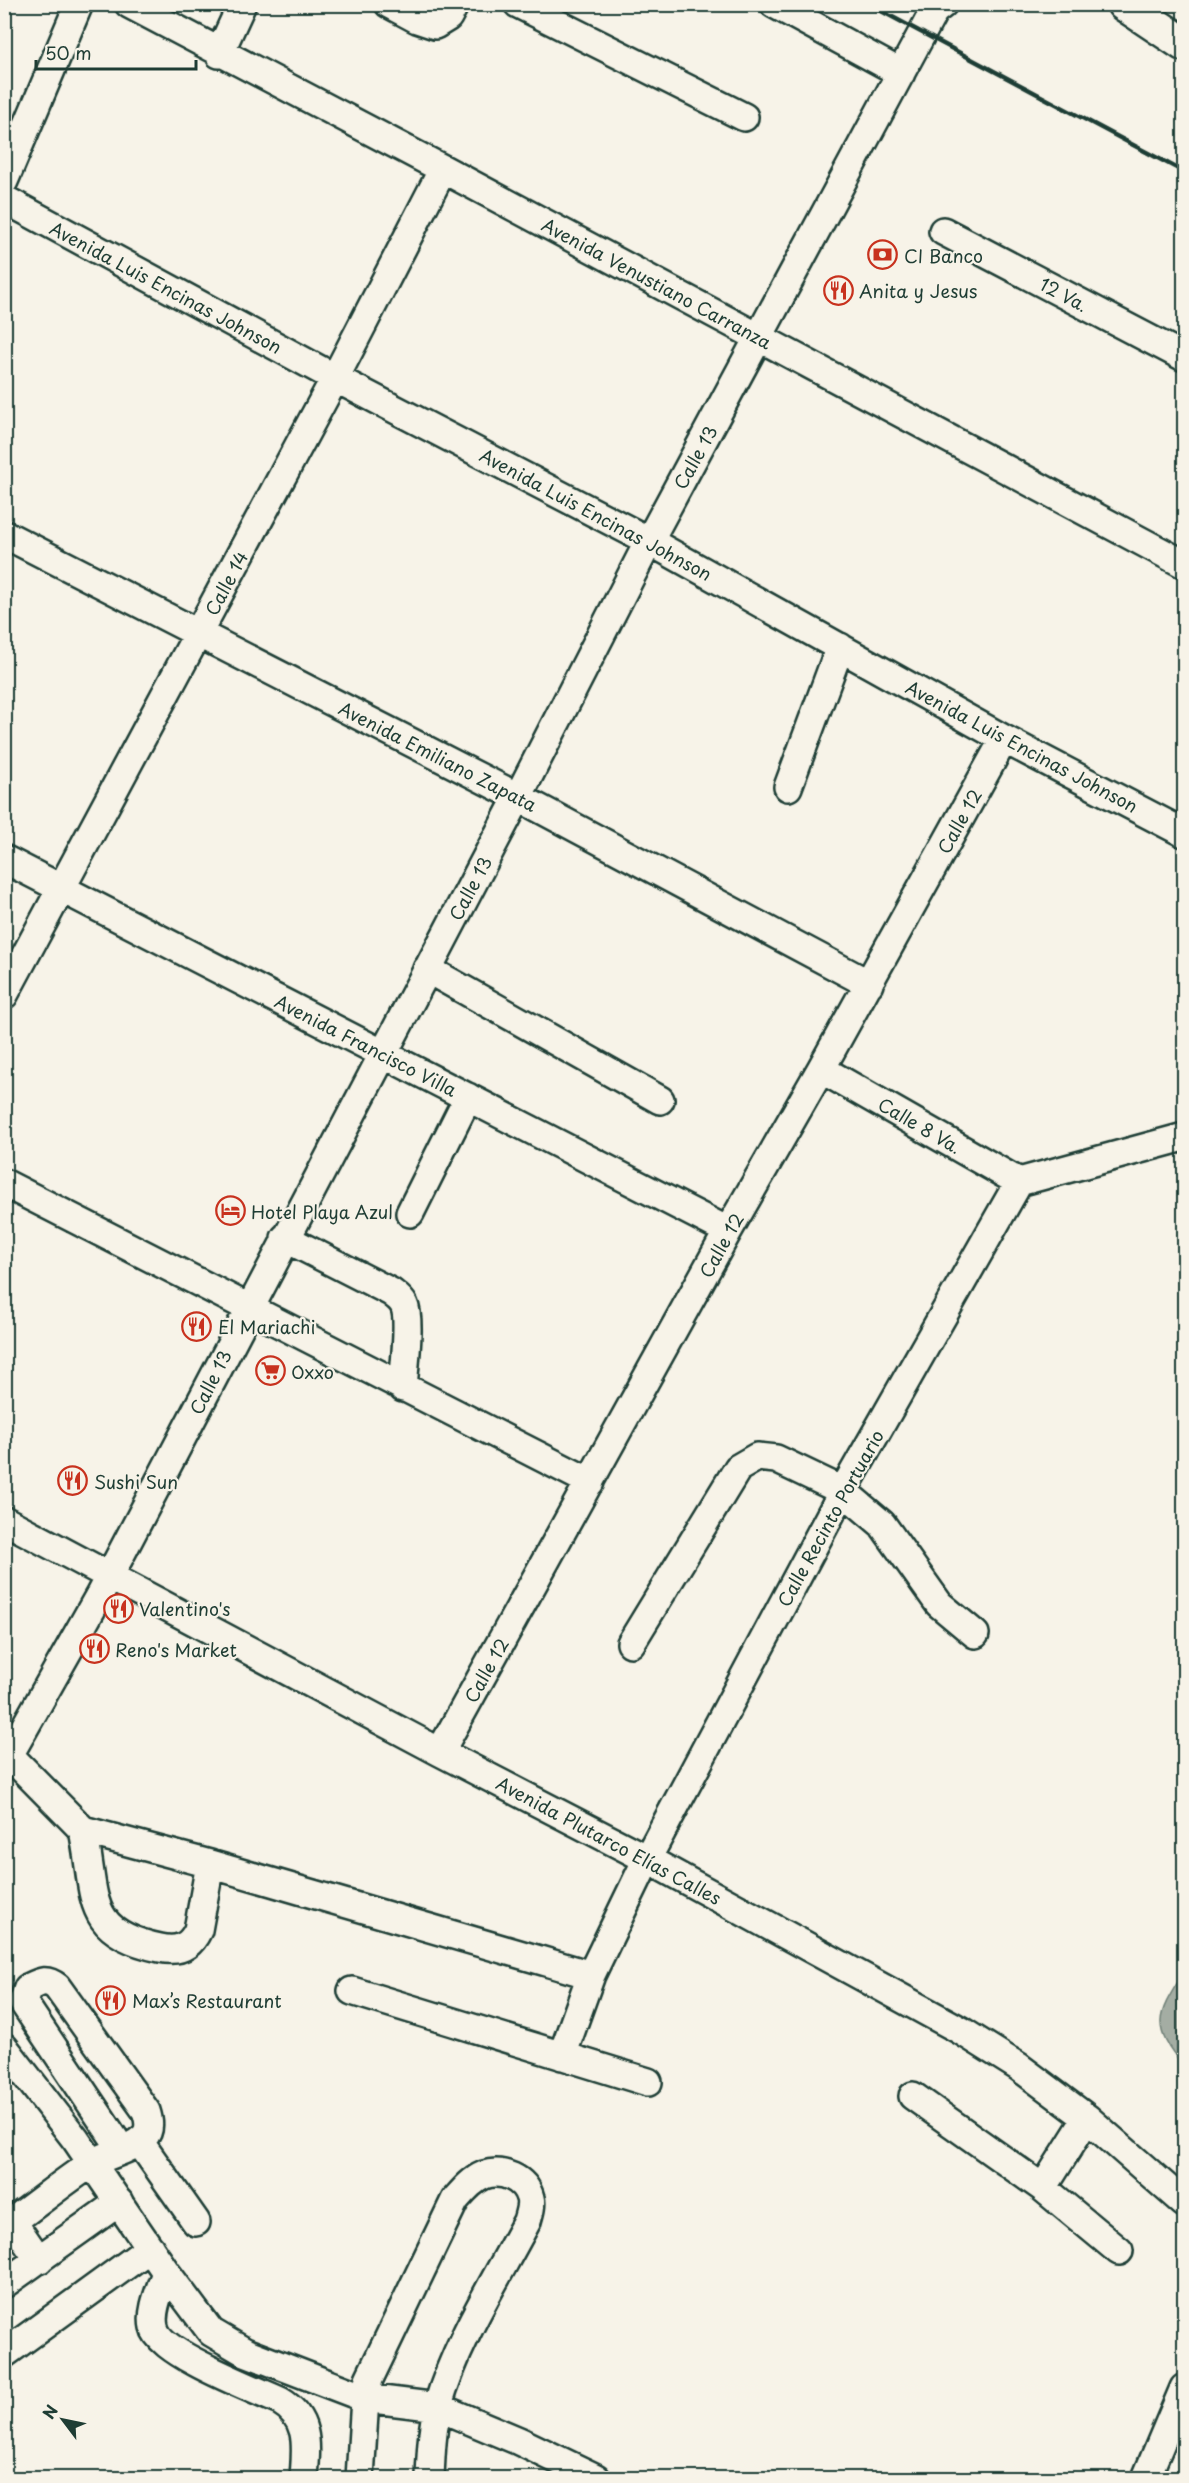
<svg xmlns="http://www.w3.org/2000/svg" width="1189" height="2483" font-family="'Playpen Sans',sans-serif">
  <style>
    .water { fill: #a4ada3; stroke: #6f8077; stroke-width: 1.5 }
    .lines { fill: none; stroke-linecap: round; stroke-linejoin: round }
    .minor-casing { stroke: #1f3d34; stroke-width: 32 }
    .major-casing { stroke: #1f3d34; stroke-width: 38 }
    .minor { stroke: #f7f3e8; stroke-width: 27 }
    .major { stroke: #f7f3e8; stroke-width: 33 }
    .rail { stroke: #1f3d34; stroke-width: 4.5 }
    .labels { text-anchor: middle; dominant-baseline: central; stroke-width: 4.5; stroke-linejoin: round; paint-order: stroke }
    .poi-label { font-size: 18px; fill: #1f3d34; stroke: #f7f3e8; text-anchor: start }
    .street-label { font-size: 18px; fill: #1f3d34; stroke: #f7f3e8 }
  </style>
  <rect width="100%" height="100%" fill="#f7f3e8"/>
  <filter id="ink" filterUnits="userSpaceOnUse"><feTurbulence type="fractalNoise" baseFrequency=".0167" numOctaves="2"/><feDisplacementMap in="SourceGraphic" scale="12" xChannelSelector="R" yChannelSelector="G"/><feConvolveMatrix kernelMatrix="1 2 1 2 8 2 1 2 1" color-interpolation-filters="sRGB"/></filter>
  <g filter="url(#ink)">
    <path class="water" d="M1184,1972V2066C1148,2025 1159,2013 1184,1972Z"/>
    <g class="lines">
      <defs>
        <path id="minor" d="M129,4L443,169L1184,564
          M389,4L417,19L435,25L448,17L455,4
          M518,4L744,117
          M774,4L901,73
          M219,54L242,4
          M4,181L79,4
          M4,199L335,378L649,541L1004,739L1184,833
          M943,231L1184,357
          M4,534L518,797L869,984
          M788,787L840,647
          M4,859L728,1231
          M427,969L660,1100
          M4,995L335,378L443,169
          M821,1069L1019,1182
          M1019,1182L1184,1137
          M4,1183L590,1482
          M410,1213L468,1097
          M285,1238L391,1292C396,1296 401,1299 404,1305C411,1319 404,1370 403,1388
          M4,1520L440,1752L647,1859L960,2030L1019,2067L1087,2118L1184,2203
          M631,1643L738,1468L757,1457L776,1459L843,1491L882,1524L939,1604L975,1634
          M440,1752L728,1231L821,1069L1004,739
          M9,1755L83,1830L210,1864L591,1975
          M4,1764L99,1596L518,797L649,541L934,11L943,4
          M83,1830C97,1895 82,1932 160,1948C178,1952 190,1947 198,1930L210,1864
          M352,1991L648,2082
          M4,2047L76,2140L166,2272L211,2332L245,2352L365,2398L438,2407L519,2441L596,2478
          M562,2056L591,1975L647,1859L843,1491L1019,1182
          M913,2096L1043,2188L1119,2251
          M139,2141L196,2222
          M1043,2188L1087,2118
          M12,2221L39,2260
          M4,2227C34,2207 61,2183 91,2164C107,2154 130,2151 144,2137C151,2130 149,2120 146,2111L57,1987C46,1978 40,1982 28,1988L23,2002L122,2150
          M166,2272C161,2288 150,2310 154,2327C159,2353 254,2389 280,2401C311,2419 306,2448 304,2478
          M4,2284L119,2202
          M4,2354L150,2248
          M360,2478L365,2398L369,2379L455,2200C464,2190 472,2180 484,2175C502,2169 525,2178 530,2198C532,2205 529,2214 527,2221C496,2280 457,2340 438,2405C432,2429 431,2454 430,2478
          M1146,2478L1184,2388"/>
        <path id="major" d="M1124,4L1184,44"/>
      </defs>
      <use href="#minor" class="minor-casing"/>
      <use href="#major" class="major-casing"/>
      <use href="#minor" class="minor"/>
      <use href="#major" class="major"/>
      <path class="rail" d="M868,4L1184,172"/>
    </g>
  </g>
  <defs>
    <symbol id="bank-ring" viewBox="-11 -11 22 22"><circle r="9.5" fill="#f7f3e8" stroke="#c8321e" stroke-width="1.5"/><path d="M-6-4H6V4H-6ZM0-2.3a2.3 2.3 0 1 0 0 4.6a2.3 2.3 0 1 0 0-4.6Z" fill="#c8321e"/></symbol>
    <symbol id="restaurant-ring" viewBox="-11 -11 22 22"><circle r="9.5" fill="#f7f3e8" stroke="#c8321e" stroke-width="1.5"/><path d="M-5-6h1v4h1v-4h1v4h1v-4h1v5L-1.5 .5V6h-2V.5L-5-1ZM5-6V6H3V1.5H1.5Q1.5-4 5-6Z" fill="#c8321e"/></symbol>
    <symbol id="hotel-ring" viewBox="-11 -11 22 22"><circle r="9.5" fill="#f7f3e8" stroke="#c8321e" stroke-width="1.5"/><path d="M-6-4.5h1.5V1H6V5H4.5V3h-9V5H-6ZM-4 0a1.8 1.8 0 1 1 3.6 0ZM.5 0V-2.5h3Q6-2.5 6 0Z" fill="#c8321e"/></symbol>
    <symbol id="supermarket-ring" viewBox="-11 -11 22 22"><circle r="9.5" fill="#f7f3e8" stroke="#c8321e" stroke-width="1.5"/><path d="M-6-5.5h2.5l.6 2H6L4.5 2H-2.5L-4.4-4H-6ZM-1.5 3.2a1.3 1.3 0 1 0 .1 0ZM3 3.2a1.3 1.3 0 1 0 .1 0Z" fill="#c8321e"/></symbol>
  </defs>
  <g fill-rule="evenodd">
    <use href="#bank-ring" x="866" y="238" width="33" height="33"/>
    <use href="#restaurant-ring" x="822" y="274" width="33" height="33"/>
    <use href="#hotel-ring" x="214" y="1194" width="33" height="33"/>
    <use href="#restaurant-ring" x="180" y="1310" width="33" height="33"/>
    <use href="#supermarket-ring" x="254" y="1354" width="33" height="33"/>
    <use href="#restaurant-ring" x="56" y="1464" width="33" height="33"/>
    <use href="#restaurant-ring" x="102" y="1592" width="33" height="33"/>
    <use href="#restaurant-ring" x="78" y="1632" width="33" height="33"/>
    <use href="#restaurant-ring" x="94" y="1984" width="33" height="33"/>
  </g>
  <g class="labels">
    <g class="poi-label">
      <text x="904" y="255">CI Banco</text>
      <text x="859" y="290">Anita y Jesus</text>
      <text x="251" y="1211">Hotel Playa Azul</text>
      <text x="218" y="1326">El Mariachi</text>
      <text x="291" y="1371">Oxxo</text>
      <text x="94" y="1481">Sushi Sun</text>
      <text x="139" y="1608">Valentino's</text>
      <text x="115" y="1649">Reno's Market</text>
      <text x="132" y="2000">Max’s Restaurant</text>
    </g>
    <g class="street-label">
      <text transform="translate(657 283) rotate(28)">Avenida Venustiano Carranza</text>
      <text transform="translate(166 287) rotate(28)">Avenida Luis Encinas Johnson</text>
      <text transform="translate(1064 294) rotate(28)">12 Va.</text>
      <text transform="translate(695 457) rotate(-61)">Calle 13</text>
      <text transform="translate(596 514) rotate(28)">Avenida Luis Encinas Johnson</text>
      <text transform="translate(226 583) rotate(-62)">Calle 14</text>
      <text transform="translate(1022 746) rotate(28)">Avenida Luis Encinas Johnson</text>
      <text transform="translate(438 756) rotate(27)">Avenida Emiliano Zapata</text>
      <text transform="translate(959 821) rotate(-61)">Calle 12</text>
      <text transform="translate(470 888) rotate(-62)">Calle 13</text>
      <text transform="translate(366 1045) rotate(27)">Avenida Francisco Villa</text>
      <text transform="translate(920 1125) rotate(30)">Calle 8 Va.</text>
      <text transform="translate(721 1245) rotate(-61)">Calle 12</text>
      <text transform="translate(210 1382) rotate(-63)">Calle 13</text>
      <text transform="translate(830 1518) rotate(-61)">Calle Recinto Portuario</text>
      <text transform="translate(486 1670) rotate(-61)">Calle 12</text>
      <text transform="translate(609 1840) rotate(28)">Avenida Plutarco Elías Calles</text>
    </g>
  </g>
  <rect width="1189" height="2483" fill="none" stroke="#f7f3e8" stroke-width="24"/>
  <rect x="12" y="12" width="1165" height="2459" fill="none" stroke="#1f3d34" stroke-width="2" filter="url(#ink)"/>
  <g transform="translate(63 2420) rotate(302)" stroke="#f7f3e8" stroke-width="4.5" paint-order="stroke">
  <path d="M0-4.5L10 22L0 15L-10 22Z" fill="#1f3d34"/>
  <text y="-9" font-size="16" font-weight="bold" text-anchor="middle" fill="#1f3d34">N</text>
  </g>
  <path d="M36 60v9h160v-9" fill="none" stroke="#1f3d34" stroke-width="3"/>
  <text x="45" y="60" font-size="18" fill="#1f3d34" stroke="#f7f3e8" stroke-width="4.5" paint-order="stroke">50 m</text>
</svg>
